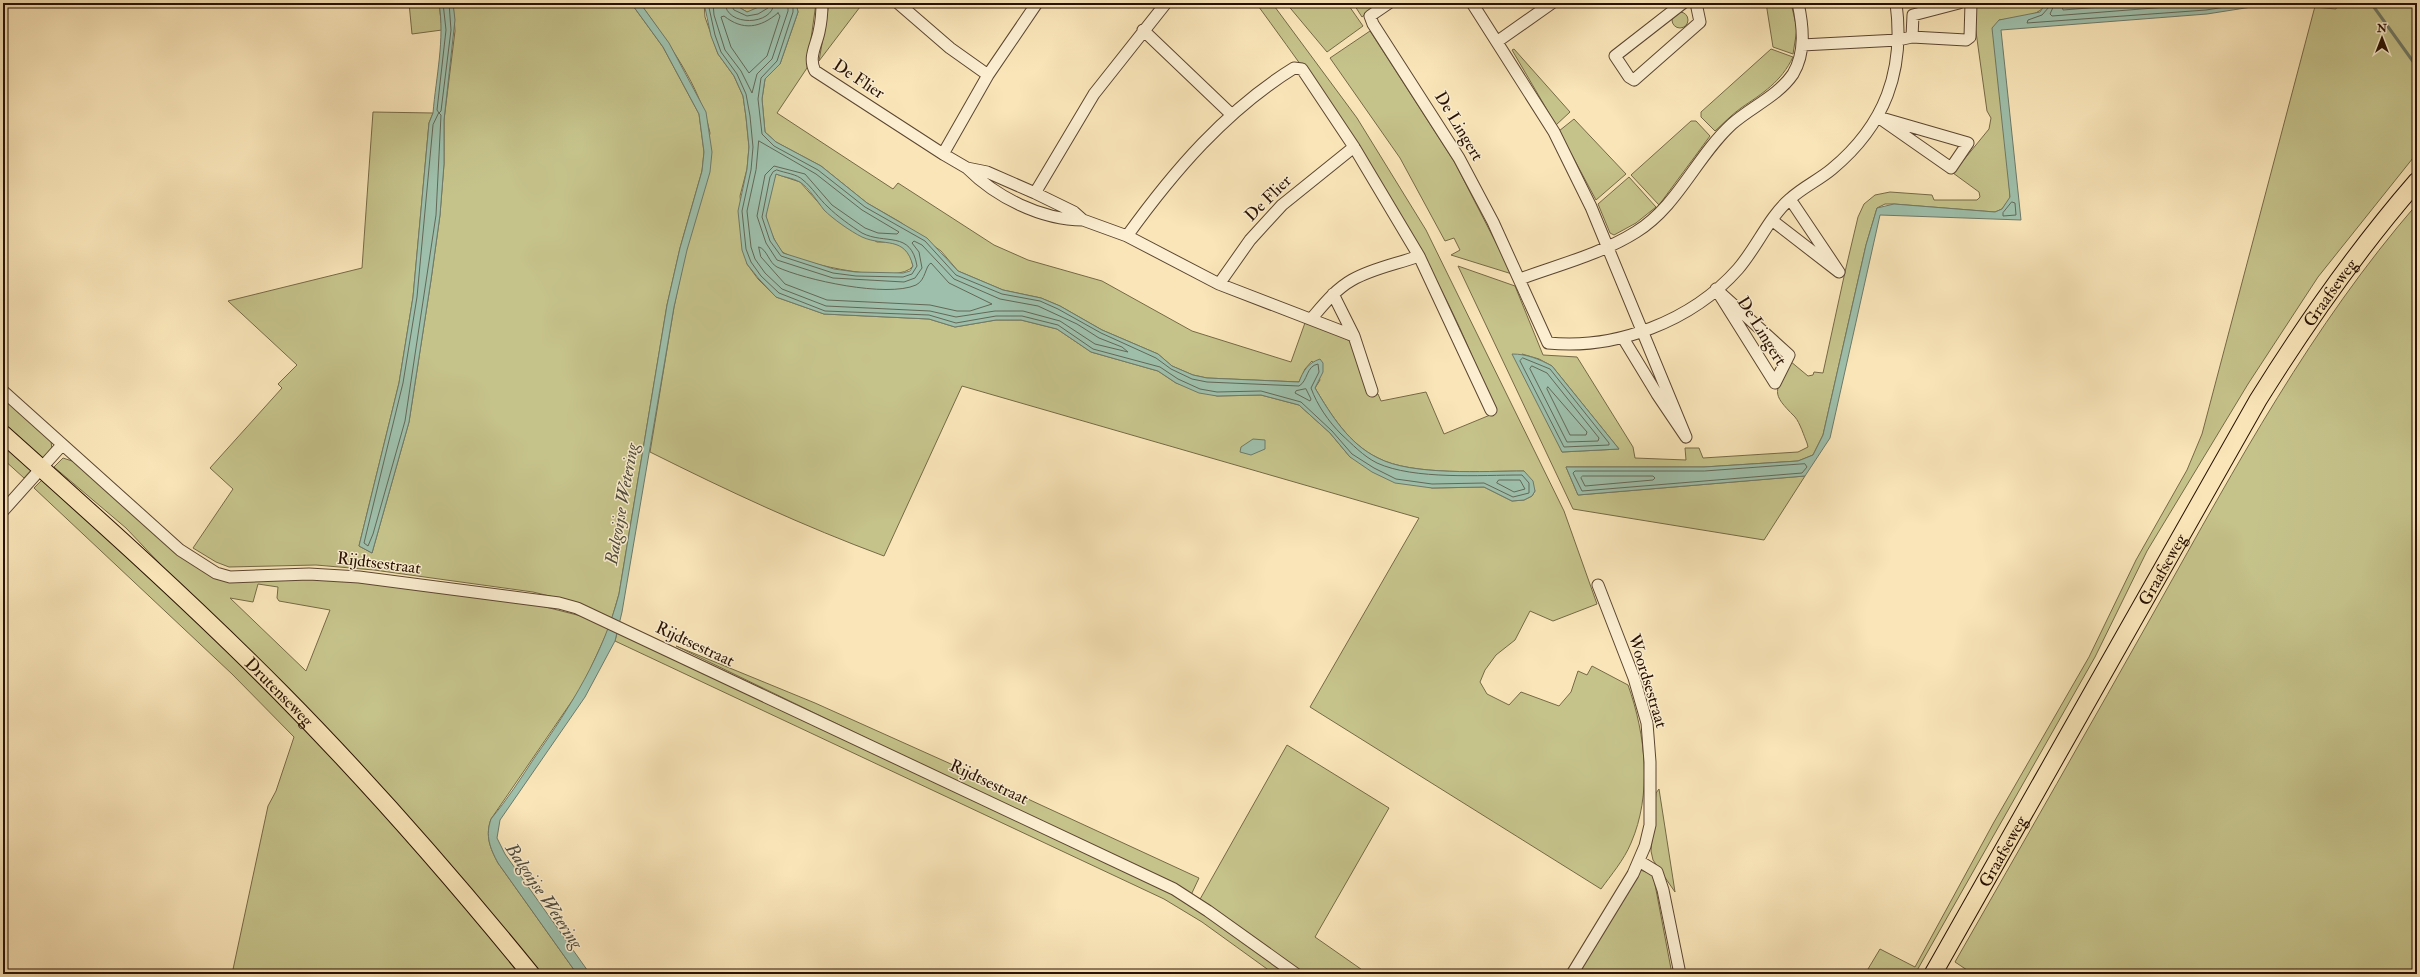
<svg xmlns="http://www.w3.org/2000/svg" width="2420" height="977" font-family="'IM FELL Double Pica',serif">
  <style>
    .green { fill: #c5c28a; stroke: #766946; fill-rule: evenodd }
    .water { fill: #9ebfab; stroke: #6f7967; fill-rule: evenodd }
    .lines { fill: none; stroke-linecap: round; stroke-linejoin: round }
    .shore { stroke: #636856; stroke-width: 1 }
    .stream { stroke: #6f7967; stroke-width: 3 }
    .minor-casing { stroke: #5c4530; stroke-width: 13 }
    .primary-casing { stroke: #281002; stroke-width: 19 }
    .minor { stroke: #fbeed1; stroke-width: 11 }
    .primary { stroke: #f9e5b8; stroke-width: 17 }
    .labels { text-anchor: middle; dominant-baseline: central; stroke-width: 3; stroke-linejoin: round; paint-order: stroke }
    .street-label { font-size: 17px; fill: #281002; stroke: #fbeed1 }
    .water-label { font-size: 18px; font-style: italic; fill: #514d3d; stroke: #fbeed1 }
  </style>
  <rect width="100%" height="100%" fill="#f9e5b8"/>
  <filter id="stains"><feTurbulence type="fractalNoise" baseFrequency=".005" numOctaves="4"/><feColorMatrix values="0 0 0 0 .2 0 0 0 0 .09 0 0 0 0 .02 0 0 0 .5 -.17"/></filter>
  <radialGradient id="worn" r=".72"><stop offset=".6" stop-color="#630" stop-opacity="0"/><stop offset="1" stop-color="#630" stop-opacity=".3"/></radialGradient>
  <path class="green" d="M409,3H439L442,30L412,34Z
    M453,3H631L663,47L699,114L704,152L702,171L680,248L667,305L619,594L612,618L562,599L533,592L374,570L316,565L229,567L216,562L193,548L233,489L210,468L282,388L278,384L297,365L228,301L362,268L373,112L433,113L429,123L413,297L399,383L359,546L372,553L409,422L431,280L440,215L444,164V120L455,31Z
    M640,3H704L705,17L718,54L734,76L743,96L746,117L749,147L747,169L740,196L747,264L758,279L776,297L824,314L929,319L955,327L996,320H1021L1057,329L1091,352L1158,371L1176,383L1217,396L1261,395L1299,405L1330,433L1350,457L1432,488L1484,487L1512,501L1524,500L1532,496L1535,491L1524,471C1485,471 1412,476 1378,458C1349,444 1331,415 1315,388L1320,380L1312,361L1305,369L1299,382L1207,378L1193,375L1172,366L1158,354L1102,330L1060,306L1041,298L1003,290L958,271L941,251L900,222L867,203L821,166L776,142L765,132L762,99L765,79L780,64L798,12L796,3H816L807,68L777,113L893,189L898,183L994,245L1028,260L1102,281L1192,331L1291,362L1306,320L1350,341L1368,395L1378,394L1381,401L1426,392L1444,434L1495,413C1489,392 1478,371 1470,351C1416,225 1337,114 1256,3H1272L1357,118L1426,230L1564,511L1597,604L1553,621L1530,611L1515,640L1496,655L1485,670L1480,682L1487,694L1509,705L1521,692L1559,706L1571,692L1578,671L1587,675L1592,666L1628,685C1646,735 1652,795 1631,843C1624,860 1611,875 1601,889L1310,707L1419,518L962,386L884,556C803,526 728,491 650,452L674,307L710,133C700,85 668,43 640,3Z
    M732,3H768L756,10L747,12Z
    M829,3H863L819,61Z
    M1286,3H1347L1363,26L1327,52Z
    M1353,3H1379L1362,17Z
    M1766,3H1791L1797,29L1793,54L1773,47Z
    M1972,3L2046,5C2035,18 2016,18 1999,20L2010,198L2002,209L1995,212L1894,204H1885L1877,208L1866,245L1823,435L1813,455L1798,461L1704,467H1566L1578,495L1805,476L1764,540L1573,509L1458,266L1515,286L1543,355L1577,357L1633,447L1635,458L1686,460L1685,448H1699L1703,458L1798,452L1808,447L1807,443C1804,436 1800,423 1795,417C1770,392 1775,393 1790,361L1808,376L1813,375L1814,372L1823,373L1845,272L1858,217L1864,204L1875,195L1890,192L1932,195L1934,200H1977L1980,197L1979,192L1953,173L1989,129L1991,118L1987,111ZM1522,354L1539,359L1552,366L1619,449L1562,452Z
    M2337,3H2417V153L2318,277L2248,384L2147,551L2095,657L1915,974H1865L1880,949L1915,967L1994,822L2089,657L2136,560L2187,470L2202,434L2314,10L2315,7L2336,9Z
    M1672 20a8 8 0 1 1 16 0a8 8 0 1 1-16 0Z
    M1370,31L1455,163L1512,274L1451,255L1460,250L1454,238L1445,241L1400,158L1330,58Z
    M1514,49L1570,112L1556,125L1512,50Z
    M1771,49L1793,57C1781,82 1763,93 1741,108C1731,115 1723,124 1715,131L1701,117V112Z
    M1574,119L1626,174L1596,200L1559,131Z
    M1691,121H1696L1710,136L1659,205L1631,175Z
    M776,174L800,182L826,211L877,242H890L902,246L910,255L913,266C900,286 804,264 784,253C778,250 766,223 766,215C766,211 774,178 776,174Z
    M1629,177L1656,207L1636,223L1614,235L1610,233L1598,204Z
    M2417,204V974H1973L1955,962C2023,843 2091,724 2158,605C2236,466 2312,325 2417,204Z
    M3,397L51,441L52,450L48,457L40,459L3,426Z
    M3,442L33,468L24,478L3,459Z
    M63,458L75,462L208,573L320,577L518,600L585,617L609,628L583,685L491,819C485,836 490,848 498,863L577,974H540L487,909L126,528L54,467ZM258,584L278,587L277,598L279,601L330,610L306,671L230,598L253,602Z
    M44,478L239,660L360,785L522,974H232L268,806L276,791L294,737L232,674L34,488Z
    M617,633L1170,893L1191,905L1291,974H1274L1202,922L1164,899L615,641Z
    M676,646L815,703L991,782L1199,878L1191,895Z
    M1287,745L1389,808L1315,937L1368,974H1304L1199,901Z
    M1659,789L1675,892L1653,860L1651,851L1656,793Z
    M1640,870L1653,874L1672,974H1573Z"/>
  <path class="water" d="M439,3H453L455,20L444,120V164L440,215L431,280L409,422L372,553L359,546L399,383L413,297L429,123L433,113C436,77 445,39 439,3Z
    M631,3H640L669,43L706,112L712,152L710,172L687,250L674,307L622,612L615,641L585,697L500,820L497,838L505,854L590,974H577L498,863C490,848 485,836 491,819C507,800 521,778 535,757C571,706 603,655 619,594L667,305L680,248L702,171L704,152L699,114L663,47Z
    M704,3H732L747,12L768,3H796L798,12L780,64L765,79L762,99L765,132L776,142L821,166L867,203L927,238L958,271L1003,290L1041,298L1060,306L1102,330L1158,354L1172,366L1193,375L1207,378L1299,382C1303,371 1308,363 1320,359L1323,363V372L1315,388C1331,415 1349,444 1378,458C1412,476 1485,471 1524,471L1533,481L1535,491L1532,496L1524,500L1512,501L1484,487L1432,488L1395,483L1372,472L1350,457L1330,433L1299,405L1261,395L1217,396L1199,393L1176,383L1158,371L1091,352L1057,329L1021,320H996L955,327L929,319L824,314L776,297L759,279L747,264L742,250L738,211L747,169L749,147L746,117L743,96L734,76L718,54L711,36ZM776,174C783,177 793,178 800,182C809,188 817,201 824,210C833,219 850,231 862,237C884,247 905,235 913,266L910,271L903,273L856,272L834,269L783,253L774,239L766,216Z
    M2046,3H2277L2207,14L2001,30L2021,220L1880,215L1830,438L1805,476L1578,495L1566,467H1704L1798,461L1813,455L1823,435L1866,245L1877,208L1894,204L1995,212L2002,209L2010,197L1992,28L1999,20L2040,12Z
    M1512,354C1527,354 1539,359 1552,366L1619,449L1562,452Z
    M1253,439L1265,440V449L1251,455L1240,452L1241,447Z"/>
  <g class="lines">
    <path class="shore" d="M443,3L446,30L437,110L439,113L441,111L451,30L449,3
      M708,3L715,35L721,52L737,74L746,94L750,116L753,147L751,170L742,211L746,249L751,262L761,276L779,293L825,311L929,315L956,323L996,316H1022L1058,325L1093,349L1160,367L1178,379L1200,389L1217,392L1261,391L1301,402L1332,431L1352,454L1374,468L1396,479L1432,484L1484,483L1513,497L1529,493V483L1522,475C1481,475 1414,480 1377,463C1363,456 1352,444 1341,434C1329,422 1317,405 1311,388L1319,372L1318,364C1306,366 1308,381 1299,386L1207,382L1192,379L1171,369L1156,358L1101,333L1058,309L1040,301L1002,294L956,275L925,241L865,207L818,170L774,146L762,134L758,99L761,78L777,61L793,12V3
      M713,3L714,15L725,50L741,71L752,93L757,74L772,59L788,11V3
      M725,3C726,27 773,26 774,3
      M730,3L734,10L747,16L758,14L768,8L769,3
      M2050,3L2049,7L2042,15L2028,20L2027,23L2206,10L2251,3
      M2055,3L2050,14L2052,16L2218,3
      M2061,3L2063,10L2151,3
      M778,13L780,16L767,56L749,73L731,47L721,17L724,16C743,31 760,28 778,13Z
      M439,113L441,115L436,215L405,421L373,534L368,546L364,543L403,383L417,297L433,125Z
      M759,141L816,174L862,210L899,232L897,234L878,233L865,228L832,205L805,174L774,166L765,175L757,216L766,243L777,260L833,278L904,282L915,278L922,268L919,252L912,243L914,241L922,245L954,279L1000,299L1038,306L1077,324L1099,338L1122,347L1128,352L1095,344L1060,321L1023,311H995L956,317L930,311L826,306L782,289L765,273L755,259L751,247L747,211L756,170Z
      M777,170C785,173 797,174 803,180C812,187 819,199 828,207C837,216 851,226 862,233C885,245 911,230 917,266L912,274L903,277L856,276L833,273L781,256L770,241L762,217L770,177L773,172Z
      M2012,202L2015,203L2016,215L2003,216V213Z
      M759,247C767,249 769,263 777,267C805,280 887,298 916,285C926,280 925,266 931,263L949,283L992,304L970,311H957L930,305L827,300L785,284L761,257Z
      M1523,358L1550,369L1609,443V445L1564,447L1520,361Z
      M1532,366L1547,373L1599,438L1598,441L1567,442L1530,369Z
      M1548,387L1587,432L1586,435H1570L1547,389Z
      M1306,389L1311,399L1310,401L1295,393L1296,391Z
      M1805,464L1807,467L1802,473L1582,491L1573,473L1575,471H1704Z
      M1583,476H1653L1655,478L1653,480L1585,486L1581,478Z
      M1499,480H1520L1525,489L1514,492L1497,483Z"/>
    <path class="stream" d="M2371,3L2417,67"/>
    <defs>
      <path id="minor" d="M822,3C822,12 821,23 819,32C816,46 808,58 815,71L943,154L967,168
        M898,3L950,48L988,75
        M1389,3L1370,16L1373,24L1459,158L1493,222L1548,343C1616,350 1692,321 1738,269C1757,247 1769,217 1790,199C1803,187 1819,180 1832,169C1885,125 1905,71 1896,3
        M1472,3L1554,132L1591,207L1686,437L1657,394L1623,338
        M1683,3L1615,56L1629,77L1634,80L1700,22L1696,3
        M1143,30L1232,115
        M1912,37L1913,15L1959,3
        M1498,41L1552,3
        M1802,45L1898,40L1912,37L1966,40L1970,37L1971,3
        M1878,117L1968,143L1951,168Z
        M943,154L988,75L1037,3
        M1035,193L1094,94L1166,3
        M1083,220C1041,220 996,197 967,168L987,172L1035,193L1074,212L1083,220L1127,236L1219,284L1354,336L1372,391
        M1773,221L1839,272L1790,199
        M1127,236C1173,172 1226,110 1294,68L1302,69L1354,147L1419,256L1491,410
        M1520,279C1558,265 1601,254 1636,232C1678,206 1696,157 1732,124C1751,107 1778,96 1793,74C1806,52 1803,26 1798,3
        M1219,284L1250,240L1282,205L1354,147
        M1716,289L1789,355L1775,383Z
        M1333,294L1354,336
        M1312,318C1324,304 1336,289 1352,280C1373,268 1397,264 1419,256
        M3,391L180,550L216,573L230,577L309,574L359,577L559,603L577,608L1174,889L1208,911L1296,974
        M3,511L62,445
        M1639,861L1657,872L1663,890L1680,974
        M1572,974L1633,874L1645,846L1650,825V762L1647,723L1634,678L1598,585"/>
      <g id="primary">
        <path id="s1" d="M3,434C97,518 192,603 281,693C369,782 452,877 531,974"/>
        <path id="s2" d="M1933,974L2258,400C2306,323 2357,250 2417,181"/>
      </g>
    </defs>
    <use href="#minor" class="minor-casing"/>
    <use href="#primary" class="primary-casing"/>
    <use href="#minor" class="minor"/>
    <use href="#primary" class="primary"/>
  </g>
  <g class="labels">
    <g class="street-label">
      <text transform="translate(859 79) rotate(33)">De Flier</text>
      <text transform="translate(1459 126) rotate(59)">De Lingert</text>
      <text transform="translate(1268 198) rotate(-45)">De Flier</text>
      <text stroke="none"><textPath href="#s2" startOffset="789">Graafseweg</textPath></text>
      <text transform="translate(1762 331) rotate(58)">De Lingert</text>
      <text transform="translate(379 563) rotate(7)">Rijdtsestraat</text>
      <text stroke="none"><textPath href="#s2" startOffset="465">Graafseweg</textPath></text>
      <text transform="translate(695 644) rotate(25)">Rijdtsestraat</text>
      <text transform="translate(1648 681) rotate(73)">Woordsestraat</text>
      <text stroke="none"><textPath href="#s1" startOffset="378">Drutenseweg</textPath></text>
      <text transform="translate(989 782) rotate(25)">Rijdtsestraat</text>
      <text stroke="none"><textPath href="#s2" startOffset="141">Graafseweg</textPath></text>
    </g>
    <g class="water-label">
      <text transform="translate(622 504) rotate(-80)">Balgoijse Wetering</text>
      <text transform="translate(544 896) rotate(56)">Balgoijse Wetering</text>
    </g>
  </g>
  <rect width="2420" height="977" fill="none" stroke="#f9e5b8" stroke-width="16"/>
  <rect x="4" y="4" width="2412" height="969" fill="none" stroke="#281002" stroke-width="2"/>
  <rect x="8" y="8" width="2404" height="961" fill="none" stroke="#281002"/>
  <g transform="translate(2382 38)" stroke="#fbeed1" stroke-width="3" paint-order="stroke">
  <path d="M0-3L7 15L0 10L-7 15Z" fill="#281002"/>
  <text y="-6" font-size="11" font-weight="bold" text-anchor="middle" fill="#281002">N</text>
  </g>
  <rect width="100%" height="100%" filter="url(#stains)"/>
  <rect width="100%" height="100%" fill="url(#worn)"/>
</svg>
